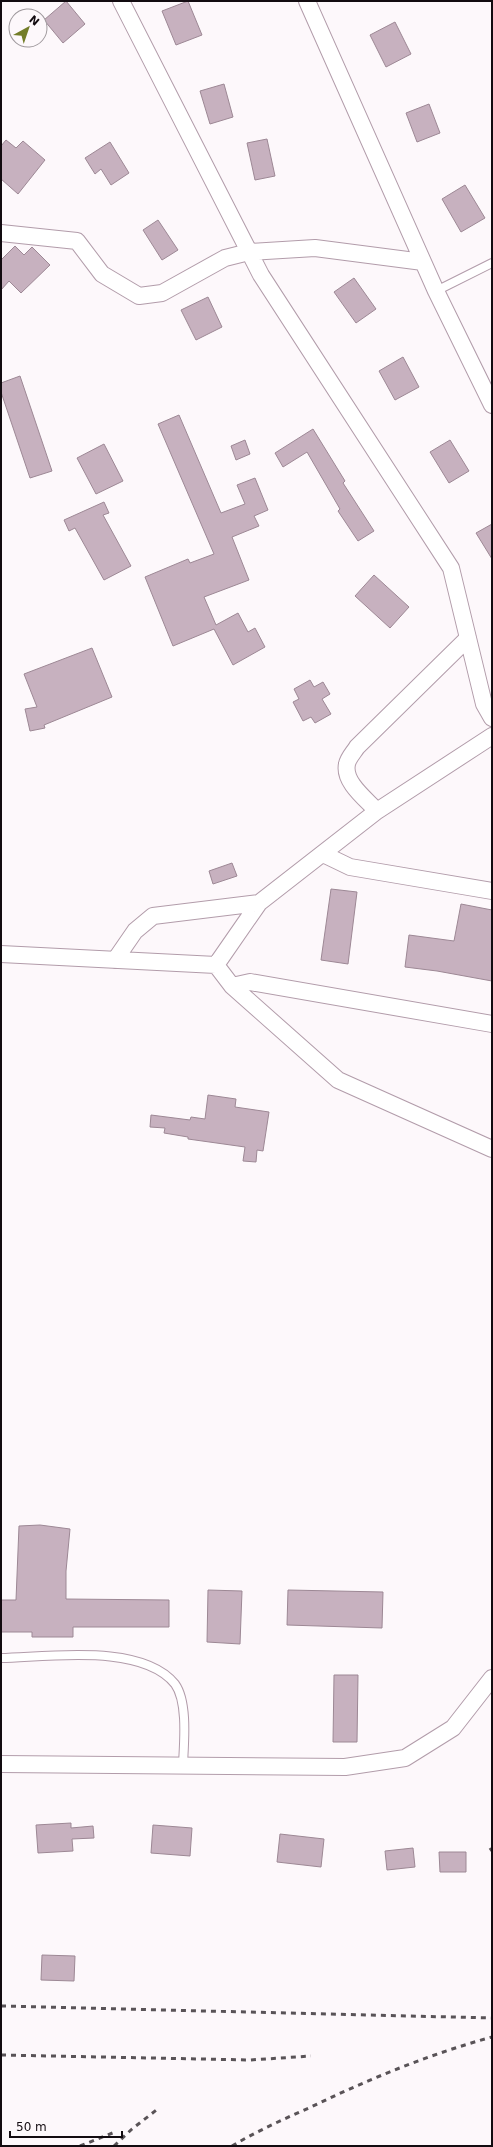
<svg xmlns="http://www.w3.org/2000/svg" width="493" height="2147" font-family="'DejaVu Sans',sans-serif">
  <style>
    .building { fill: #c7b1bf; stroke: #9d8895 }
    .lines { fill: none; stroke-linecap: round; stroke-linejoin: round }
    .service-casing { stroke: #b29caa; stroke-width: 10 }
    .minor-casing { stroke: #b29caa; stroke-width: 18 }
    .service { stroke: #fff; stroke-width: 8 }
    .minor { stroke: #fff; stroke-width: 16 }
    .rail { stroke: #595357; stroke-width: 3; stroke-dasharray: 5 5; stroke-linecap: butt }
  </style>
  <rect width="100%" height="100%" fill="#fdf8fb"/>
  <path class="building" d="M66,1L85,24L63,43L44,20Z
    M188,1L202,35L176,45L162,11Z
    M395,22L411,54L386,67L370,35Z
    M224,84L233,117L210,124L200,91Z
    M429,104L440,133L417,142L406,113Z
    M267,139L275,176L255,180L247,143Z
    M6,140L16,148L23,141L45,160L18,194L1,179V146Z
    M110,142L129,173L111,185L101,169L95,174L85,158Z
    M465,185L485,218L461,232L442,199Z
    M158,220L178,250L162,260L143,230Z
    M15,246L24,255L32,247L50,265L21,293L9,281L1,290V260Z
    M354,278L376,309L356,323L334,292Z
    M208,297L222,327L196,340L181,310Z
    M403,357L419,387L395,400L379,371Z
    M20,376L52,471L30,478L1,392V383Z
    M179,415L221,513L245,504L237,485L255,478L268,510L254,516L259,526L232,537L249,580L204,597L216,625L238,613L248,632L255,628L265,647L233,665L214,629L173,646L145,577L188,559L190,563L214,554L158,424Z
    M313,429L345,481L343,483L374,531L358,541L338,511L340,509L307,452L283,467L275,453Z
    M245,440L250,454L236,460L231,446Z
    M450,440L469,471L449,483L430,452Z
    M104,444L123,481L96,494L77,458Z
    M104,502L109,513L103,515L131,566L104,580L75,528L69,531L64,520Z
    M492,524V559L476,533Z
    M374,575L409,607L390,628L355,596Z
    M92,648L112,697L44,725L45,728L30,731L25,709L37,707L24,674Z
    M310,680L314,687L323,682L330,694L322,699L331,714L315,723L311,717L303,721L293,702L299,699L294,689Z
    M232,863L237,876L213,884L209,871Z
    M331,889L357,892L348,964L321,960Z
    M461,904L492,910V981L437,971L405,967L409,935L454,941Z
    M208,1095L236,1099L235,1107L269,1112L263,1151L257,1150L256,1162L243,1161L245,1147L188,1139V1137L164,1133L165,1128L150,1127L151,1115L190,1120L191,1117L205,1119Z
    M40,1525L70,1529L66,1571V1599L169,1600V1627H73V1637H32V1632H1V1600H16L19,1526Z
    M208,1590L242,1591L240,1644L207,1642Z
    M288,1590L383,1592L382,1628L287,1625Z
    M334,1675H358L357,1742H333Z
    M71,1823V1828L93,1826L94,1838L72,1839L73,1851L38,1853L36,1825Z
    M153,1825L192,1828L190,1856L151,1853Z
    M280,1834L324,1839L321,1867L277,1862Z
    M413,1848L415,1867L387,1870L385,1851Z
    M439,1852H466V1872H440Z
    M42,1955L75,1956L74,1981L41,1980Z"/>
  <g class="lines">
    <defs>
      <path id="service" d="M436,291L492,263
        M1,1658C49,1657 142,1643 175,1684C188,1702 184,1743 183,1764"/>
      <path id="minor" d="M121,1L261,275L451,568L484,704L492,718
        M307,1L436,291L492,405
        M1,233L77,241L102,274L139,296L162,293L225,258L249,252L315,248L423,262
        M377,811C366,799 343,782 347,764C348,758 354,752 357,747L468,638
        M323,854L350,867L492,891
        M1,954L216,965L232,986L338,1080L492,1149
        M115,960L135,931L153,916L259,903
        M216,965L259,903L377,811L492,736
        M232,986L250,982L492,1024
        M1,1764L345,1767L405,1758L453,1728L492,1678"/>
    </defs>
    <use href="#service" class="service-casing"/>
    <use href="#minor" class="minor-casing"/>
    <use href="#service" class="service"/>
    <use href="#minor" class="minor"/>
    <path class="rail" d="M490,1848L492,1851
      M1,2006L492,2018
      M1,2055L250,2060L311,2056
      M80,2146L115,2132
      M114,2146L132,2129L159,2108
      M232,2146C257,2131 284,2119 311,2107C369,2079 430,2054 492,2037"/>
  </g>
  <rect width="493" height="2147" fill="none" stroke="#120b10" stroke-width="4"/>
  <g transform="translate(28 28) rotate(40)"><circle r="19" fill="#fdf8fb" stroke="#9f999d"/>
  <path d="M0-3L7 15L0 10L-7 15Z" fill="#737d28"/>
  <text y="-6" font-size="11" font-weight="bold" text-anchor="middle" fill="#120b10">N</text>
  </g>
  <path d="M10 2131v6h112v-6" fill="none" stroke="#120b10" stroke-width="2"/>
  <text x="16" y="2131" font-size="12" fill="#120b10" stroke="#fdf8fb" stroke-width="3" paint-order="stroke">50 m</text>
</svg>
